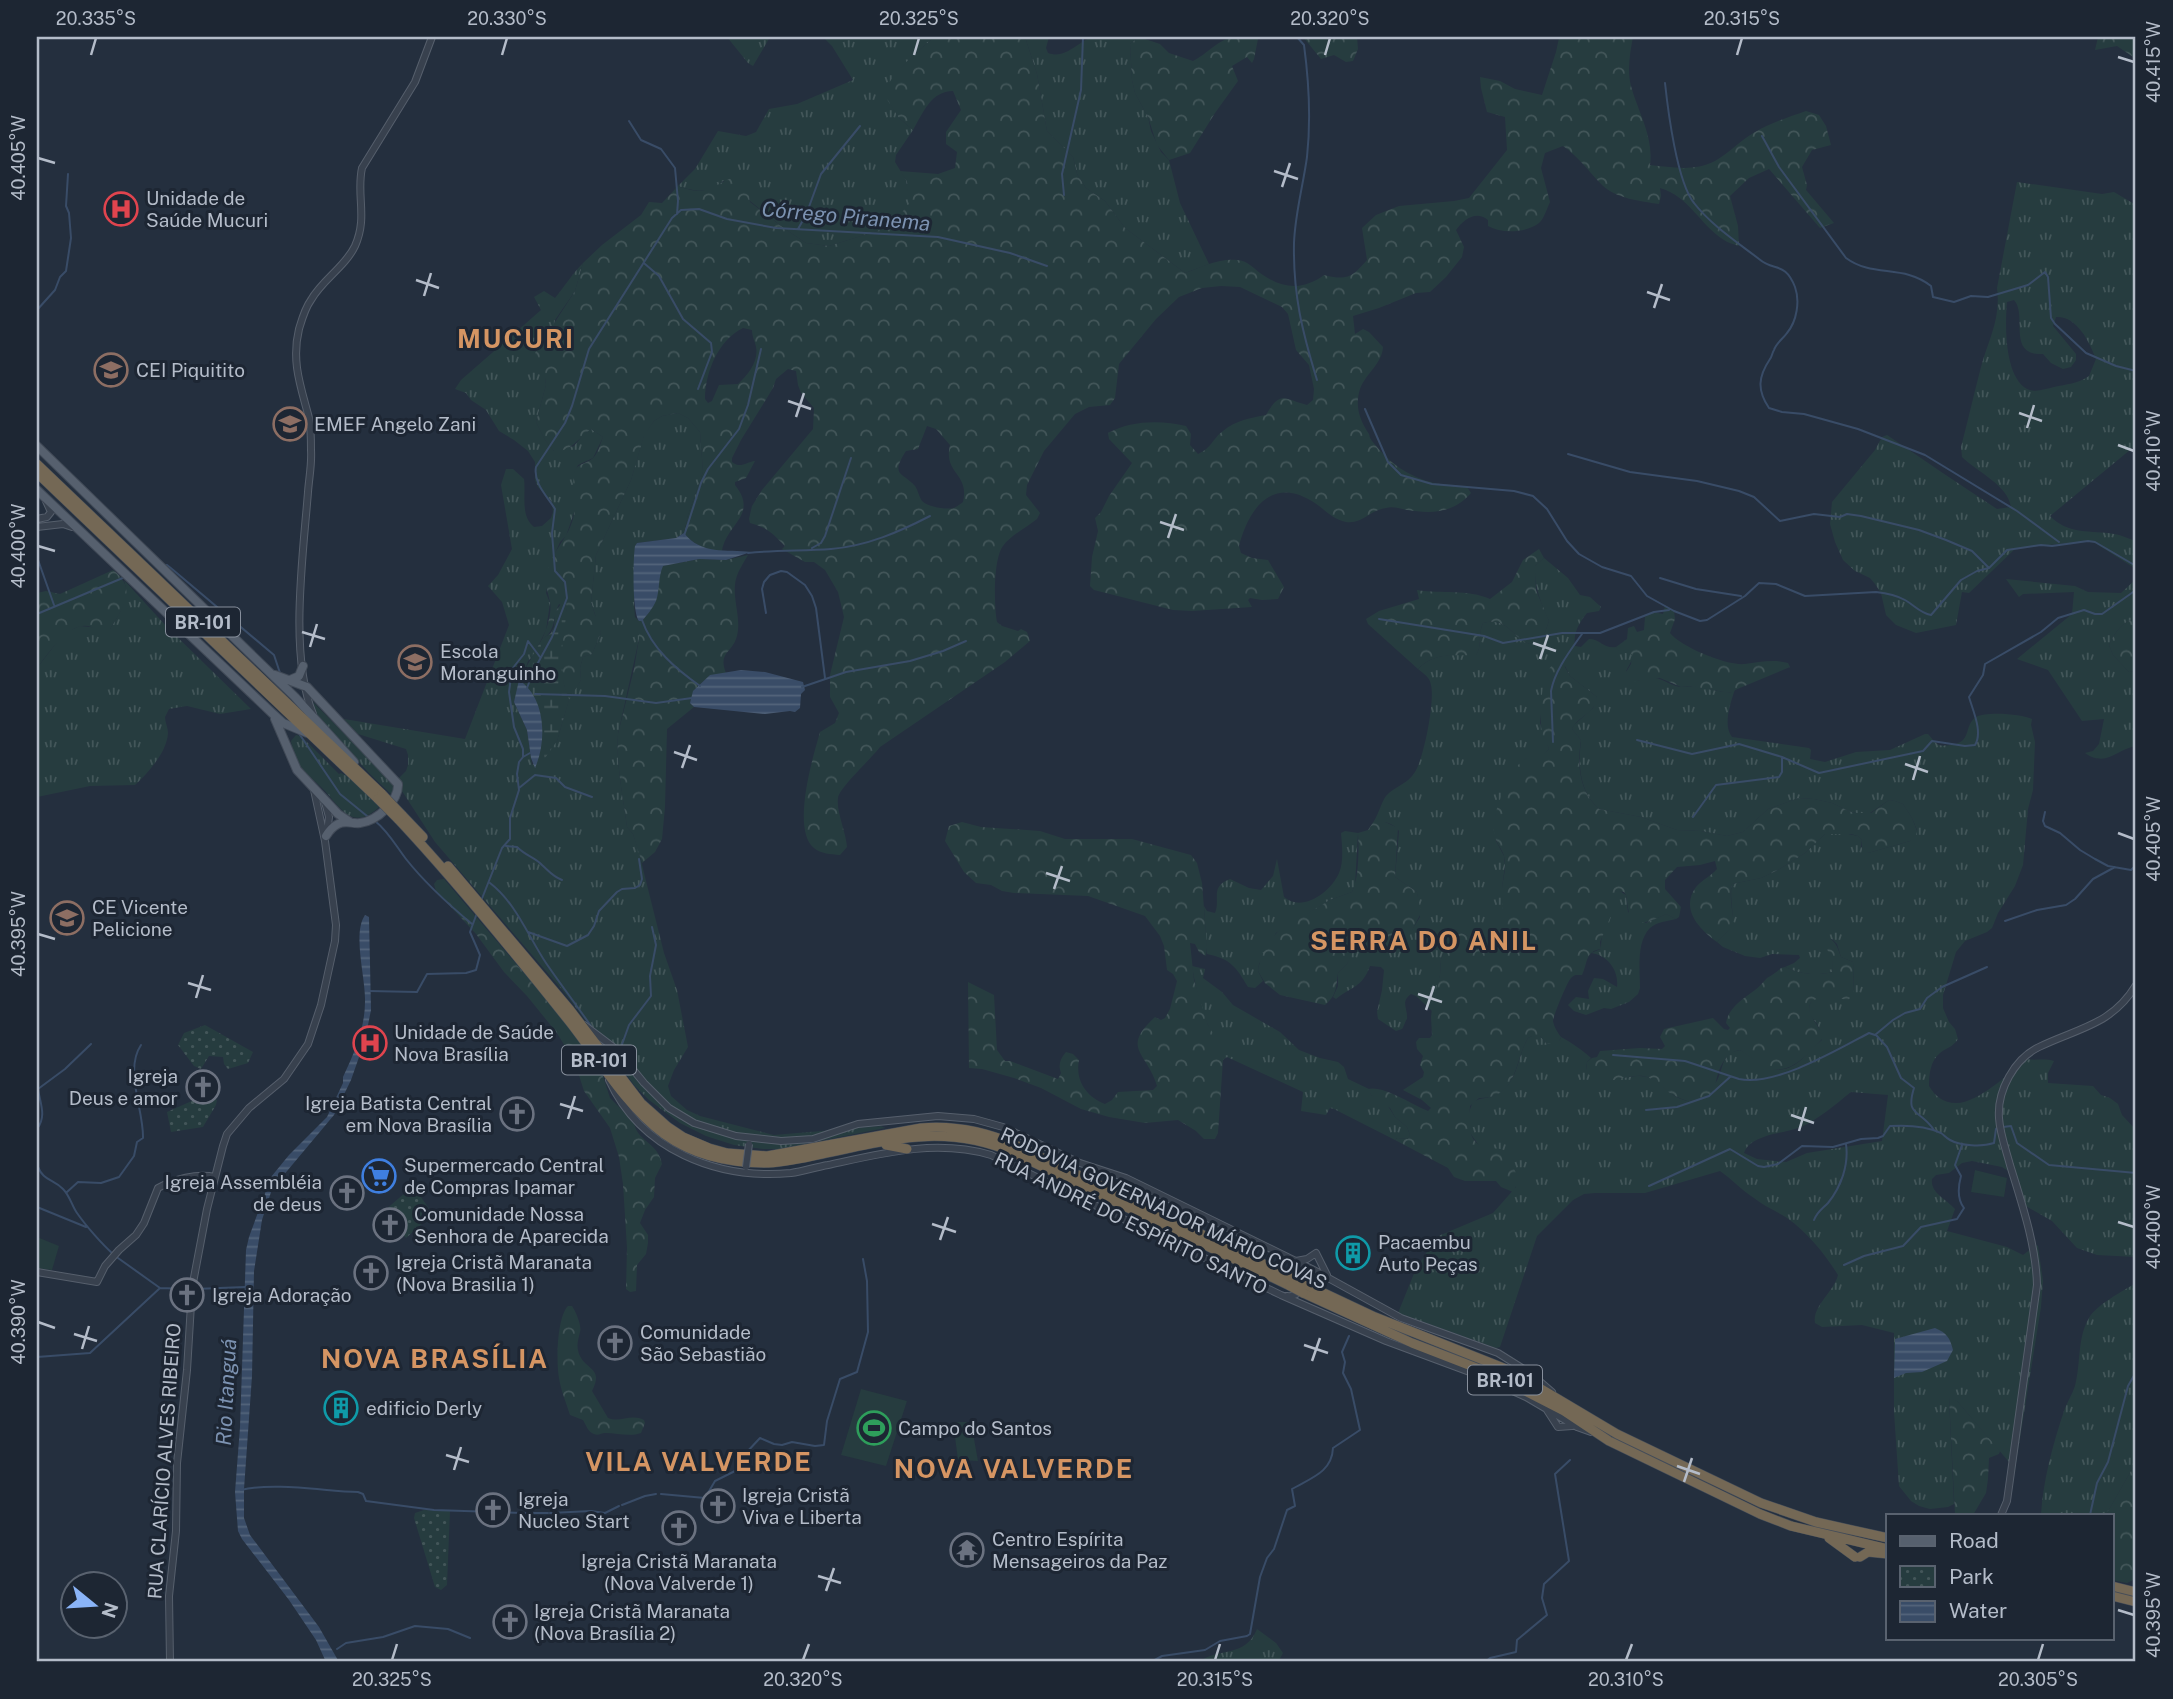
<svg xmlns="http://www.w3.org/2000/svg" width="2173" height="1699" font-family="'Public Sans',sans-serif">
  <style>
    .grass { fill: url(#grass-tufts); fill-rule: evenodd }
    .forest { fill: url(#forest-crowns); fill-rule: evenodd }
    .wetland { fill: url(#wetland-marsh) }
    .park { fill: url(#park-dots) }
    .garden { fill: #263c3f }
    .water { fill: url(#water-rules) }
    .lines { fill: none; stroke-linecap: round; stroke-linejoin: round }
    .stream { stroke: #394c67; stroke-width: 2 }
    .minor-casing { stroke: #565f6c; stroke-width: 8 }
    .major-casing { stroke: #414a57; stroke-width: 10 }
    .highway-casing { stroke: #434c59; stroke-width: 10 }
    .minor { stroke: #38414e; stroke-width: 6 }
    .major { stroke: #56606e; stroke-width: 8 }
    .highway { stroke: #746855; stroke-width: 9 }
    .minor-bridge-casing { stroke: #565f6c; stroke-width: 8; stroke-linecap: butt }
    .highway-bridge-casing { stroke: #434c59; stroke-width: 10; stroke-linecap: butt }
    .minor-bridge { stroke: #38414e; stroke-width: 6 }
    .highway-bridge { stroke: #746855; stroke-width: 9 }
    .ticks { fill: none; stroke: #b4bcc9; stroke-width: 2.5 }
    .labels { text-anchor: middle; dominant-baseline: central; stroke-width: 6; stroke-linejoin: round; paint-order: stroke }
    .shield { fill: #1d2633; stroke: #878f9c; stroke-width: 2 }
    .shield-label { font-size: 18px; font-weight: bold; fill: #b4bcc9 }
    .poi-label { font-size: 19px; fill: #b4bcc9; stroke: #1d2633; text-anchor: start }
    .street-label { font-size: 19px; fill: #b4bcc9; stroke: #1d2633 }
    .water-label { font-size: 21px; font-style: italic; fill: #7c92b1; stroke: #1d2633 }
    .district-label { font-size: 26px; font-weight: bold; letter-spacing: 2px; fill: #d59563; stroke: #1d2633 }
    .neatline { fill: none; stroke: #b4bcc9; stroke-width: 2.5 }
    .ticks-label { font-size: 18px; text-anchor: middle; fill: #b4bcc9 }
  </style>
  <defs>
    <pattern id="grass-tufts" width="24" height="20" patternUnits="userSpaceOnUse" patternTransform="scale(1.75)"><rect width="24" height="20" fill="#263c3f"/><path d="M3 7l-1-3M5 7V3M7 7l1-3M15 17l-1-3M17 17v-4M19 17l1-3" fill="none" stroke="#435659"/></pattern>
    <pattern id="forest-crowns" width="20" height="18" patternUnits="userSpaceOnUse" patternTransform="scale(1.75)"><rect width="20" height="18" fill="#263c3f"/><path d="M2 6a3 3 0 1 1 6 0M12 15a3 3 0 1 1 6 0" fill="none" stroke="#435659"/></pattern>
    <pattern id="wetland-marsh" width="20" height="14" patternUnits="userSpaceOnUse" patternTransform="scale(1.75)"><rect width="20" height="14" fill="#263c3f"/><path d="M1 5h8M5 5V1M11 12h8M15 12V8" fill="none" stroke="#435659"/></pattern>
    <pattern id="park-dots" width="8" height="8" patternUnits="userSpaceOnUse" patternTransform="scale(1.75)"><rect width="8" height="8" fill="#263c3f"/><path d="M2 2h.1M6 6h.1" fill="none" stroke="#435659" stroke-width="1.8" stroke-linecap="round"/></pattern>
    <pattern id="water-rules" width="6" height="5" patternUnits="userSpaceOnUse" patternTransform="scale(1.75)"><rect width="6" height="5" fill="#394c67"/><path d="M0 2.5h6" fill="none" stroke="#53647b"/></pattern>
  </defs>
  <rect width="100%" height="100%" fill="#242f3e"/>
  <path class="grass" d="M727,37H770L753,66L748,63Z
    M823,37H935C913,55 898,68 884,93L899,118L913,130L896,155L895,162L906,180L910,204L893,223L877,231L829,246L806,243L785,229L750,201L747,186L723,181C710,194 695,192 678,186L695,169L718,131L746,136L756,132L769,109L797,104L853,80L832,46Z
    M1025,37H1049L1046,48L1048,53C1067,60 1078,40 1094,37C1108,34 1125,37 1139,37L1130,44L1132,80L1135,93L1148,117L1151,131L1161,152L1169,160L1180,203L1209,264L1185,273L1125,228L1105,201L1086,188L1077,174L1073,157L1047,131L1037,74Z
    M2017,182L2102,194L2114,192L2136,205V445L2050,516C2068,535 2091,530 2114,534C2122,535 2129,539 2136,541V569L2092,541L2016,548L1969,593L1962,592L1956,625L1916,633L1896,625L1886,615L1881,593L1875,584L1870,578L1855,571L1843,560L1835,542L1830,524L1832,502L1875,450L1882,437L1887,435C1924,460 1960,485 1997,509L2011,507C2008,485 1977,472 1962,457L1961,447C1968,420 1974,394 1981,367C1989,338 2001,319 1997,288ZM2014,300C2028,315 2006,356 2043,354L2051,363L2063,369L2071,367L2076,360V354L2053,326L2056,317C2077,316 2089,341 2096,359L2089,376C2077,384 2067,384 2054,387C2045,389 2036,393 2027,389C2004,376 2005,324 2007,302Z
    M583,263L575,291L555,320L545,378L546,385L536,422L545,440L554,451L574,446L583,435L591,429L603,437L593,458L578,465L574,473L576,507L566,536L560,542L553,558L546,593L550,603L546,630L533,656L528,661L514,702L527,730L532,765L557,741L570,696L581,680L580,668L583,657L592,654L601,633L591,602L596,555L631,480L644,435L654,421L662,416L678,413L688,418L700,432L703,472L688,515L684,533L676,538L637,543L635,546L634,605L635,617L639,621V639L618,734C616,766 623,795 627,827L633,834L638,849L664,953L677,990L688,1047L674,1070L668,1086L671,1096L687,1110L700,1116L774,1135L881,1126L885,1128L779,1149H763L734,1145L706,1136L680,1123L649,1100L635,1086L564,992L435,842L400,788L398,779L406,771L408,765V755L406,749L358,734L344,719L465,739L509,625L502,602L488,586L498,575L512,549L501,485L506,469H513L524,479C526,495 520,516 534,527L542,526L551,518L553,512L552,502L538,487L535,480V462L528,451L514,440L499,431L486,410L471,400L466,393L455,389L461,380L541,310L534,297L544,291L555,298C565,286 572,274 583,263Z
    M1544,558L1568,578L1580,595L1590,597L1601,607L1599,611L1587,613C1579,623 1573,633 1575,646L1581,647L1589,639C1600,639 1604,649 1616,647L1619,651L1632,653L1633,658L1626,671L1637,681C1658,674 1659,680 1676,686C1682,688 1688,686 1694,686C1707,688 1720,693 1734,692C1730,705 1723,726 1732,737L1809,748L1811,750L1810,759L1825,762L1856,752L1890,750L1925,734H1928C1937,744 1936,747 1951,745C1973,742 1963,726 1976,717C1987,711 2022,714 2032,719L2031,725L2035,742L2033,790L2028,809L2023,865L2015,886L1998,913L1992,928L1987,932L1965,941L1956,952L1943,995V1008L1949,1022L1955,1029L1958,1039C1953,1047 1946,1048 1940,1053C1930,1061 1929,1075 1929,1086C1935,1096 1943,1103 1956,1103C1976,1104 2012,1072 2026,1059C2036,1061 2044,1058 2054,1061L2048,1073V1083L2093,1086L2101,1095L2110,1098L2118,1104L2122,1115L2136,1130V1257L2097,1255L2077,1248L2052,1221L2024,1205L2010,1172L2002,1167L1972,1161L1962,1163L1949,1173L1936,1175L1932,1179C1930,1193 1946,1199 1955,1209L1947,1231L2007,1247L2023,1255L2032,1248L2034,1244L2038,1246L2043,1281L2041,1307L2015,1469L1957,1401L1949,1398L1954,1504L1948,1507L1930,1509L1919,1506L1911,1501L1899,1486L1894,1412V1333L1862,1325L1822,1327L1815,1323C1812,1306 1834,1292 1838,1275C1825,1254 1807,1232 1787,1218C1776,1211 1764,1206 1754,1198C1741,1190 1732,1179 1720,1171L1645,1193H1595L1584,1194L1573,1200L1537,1236L1500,1347L1496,1348L1398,1313L1415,1271L1436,1237L1493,1213L1516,1187C1506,1175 1474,1143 1469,1130C1466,1122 1469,1110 1473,1102C1481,1097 1490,1099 1499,1093C1519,1081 1517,1056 1528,1038L1532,1036H1540L1547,1044L1560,1040L1561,1037C1572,1043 1581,1049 1591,1058L1587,1062L1586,1070C1600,1089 1622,1075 1640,1076C1653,1076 1660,1085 1669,1092C1675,1097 1683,1100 1690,1102C1697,1097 1709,1092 1714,1085C1725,1072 1718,1054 1740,1050C1762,1063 1776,1081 1801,1060C1808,1054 1814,1046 1822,1040C1821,1036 1820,1028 1817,1024C1814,1019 1809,1016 1809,1009C1809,993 1833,995 1843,999L1854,990L1853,962L1841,957L1837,944L1832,939L1824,942C1830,951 1835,961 1832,972C1817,976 1798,974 1785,967L1794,963L1800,958L1799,955L1772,954L1760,958L1745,956L1723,947L1717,942C1722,936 1729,931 1732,925C1735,920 1729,897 1732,884L1761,878L1778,870L1805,853L1825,834L1843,833L1858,836L1862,840L1861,847L1868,853L1910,841L1917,830L1912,818L1903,804L1895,801L1889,800L1870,813H1857L1851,812L1832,803L1814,799L1799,798L1768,809L1743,832L1727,836L1701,831L1677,830L1641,817L1599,809C1579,791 1578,765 1581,740L1572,729L1574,725L1593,708L1597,697L1570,676L1565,666L1544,685L1540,723L1549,749L1542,756L1525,759L1495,816L1496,841L1504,856L1505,865L1502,888L1504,915L1501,925L1497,933L1491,938L1470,937L1455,929L1449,932L1447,947L1441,959L1440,975L1432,1011L1416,996L1411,994C1400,1002 1408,1008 1407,1019C1406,1019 1403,1029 1402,1029L1396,1031L1378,1019L1377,1012L1382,990L1384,970L1381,967L1370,966C1362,988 1352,986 1336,999L1333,997L1338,986V973L1347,964L1353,949L1360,941L1369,937L1374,929L1412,930L1420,917L1417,892L1395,877L1399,831C1393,823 1384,821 1374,821C1379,813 1381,803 1386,796C1395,786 1408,784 1415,772C1424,758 1435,701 1431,685C1430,677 1424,674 1418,669C1434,652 1455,655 1476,655C1483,644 1477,637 1483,623C1508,616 1512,638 1530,644L1545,632L1549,621C1541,604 1534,586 1535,566ZM1851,1092L1888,1095L1882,1141L1807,1153L1786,1162L1757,1159L1744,1153C1751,1134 1783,1134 1801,1127C1819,1119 1836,1104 1851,1092Z
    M2006,579L2075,586L2088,592L2121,593L2136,579V618C2121,623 2116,631 2109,645L2113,655L2129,672L2136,671V746C2116,749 2107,768 2085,753L2093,751L2099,744L2104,719L2082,721L2048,670L2017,659L2072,614L2074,592L2023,594L2019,597Z
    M124,580L167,627L251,709L220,714L187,706L169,709L165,717C165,722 168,728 168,733C167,752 148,773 135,785L90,786L37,797V668L64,633L80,626L110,629C120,613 130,599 124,580Z
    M313,702L390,780L394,787L392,795L370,774L320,720L321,719L317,714Z
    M296,735L301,736L339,774L341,773L349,777L379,807C353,831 342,810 325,791C308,773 295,769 291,741Z
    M1345,831L1358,833L1355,885L1352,892L1330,900L1276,933L1259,964L1258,971L1263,981L1255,988L1248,987C1236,967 1231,959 1207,954L1204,906L1207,911L1215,913C1221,899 1209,887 1230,879L1249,888L1261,890L1273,876L1277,859L1284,897C1302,913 1331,892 1339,873C1344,861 1342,846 1341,833Z
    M1618,890L1626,895L1628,912L1646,923L1666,914L1676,919C1667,921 1657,922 1650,928C1636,942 1640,970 1640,988L1638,994L1629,1002L1611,1009L1604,1008L1586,1015L1574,1011L1568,1005L1576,997L1589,999L1588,991L1594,978L1603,979L1617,987C1619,971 1608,955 1591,953L1601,949C1600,930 1613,913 1614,893Z
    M1192,966L1205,969L1203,978L1222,992L1233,1005L1280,1032L1299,1050L1320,1058L1338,1062L1344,1067L1348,1079L1369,1089L1371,1095L1386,1103L1395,1117L1407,1127L1410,1135L1408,1139L1397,1138L1395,1140L1334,1109L1330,1108L1326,1115L1301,1111L1303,1092L1227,1057L1223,1060C1221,1046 1214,1038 1208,1025C1200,1006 1195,985 1192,966Z
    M2136,1283V1462L2106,1515H2041C2043,1480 2053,1444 2064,1411C2067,1402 2072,1395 2075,1386C2081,1364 2077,1338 2089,1318C2096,1305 2123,1291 2136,1283Z
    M1257,1629L1276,1643L1283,1653L1278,1662H1198C1221,1647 1245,1658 1257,1629Z"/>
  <path class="forest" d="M935,37H1025L1037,74L1047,131L1073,157L1077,174L1086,188L1105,201L1125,228L1185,273C1201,267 1220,258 1237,260C1248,261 1252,267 1260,273C1282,289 1302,291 1324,275C1348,281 1352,277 1367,260L1362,228L1376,215L1399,206L1454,201L1469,198L1507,150L1505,117L1487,112L1481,88L1480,77L1500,81L1515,89L1542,95L1556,52L1559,38L1557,37H1633C1630,52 1627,71 1631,86C1638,112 1654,137 1650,165C1671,167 1694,172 1715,161C1729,153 1741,140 1755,132C1770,123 1789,117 1806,111L1819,115L1826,126L1831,145L1812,150L1802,167L1807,185L1806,190L1834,223L1820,228L1769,169L1749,178L1730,196L1738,226L1739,246C1734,244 1728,243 1724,240C1700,225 1689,196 1660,188L1661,196L1659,204C1640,201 1617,199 1602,185C1589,172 1579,157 1563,146L1545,153L1541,168L1550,202C1547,208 1544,219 1539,223C1526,233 1502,234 1488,226V220C1476,210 1464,219 1456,230L1464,247L1462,257L1446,277L1430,292L1416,293L1379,308L1353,316L1355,334L1363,329L1369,332L1383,347C1382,364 1366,373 1360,389C1355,405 1359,418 1367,431C1372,438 1367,433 1372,441C1388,462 1408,477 1434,483C1445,485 1456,485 1467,487L1471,493C1454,513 1432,514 1407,510C1401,509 1393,506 1386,508C1370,510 1363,524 1346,522C1331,519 1323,507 1310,500C1270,477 1248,511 1239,546L1241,553L1252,558L1268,560L1284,587L1278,599L1262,600L1250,598L1248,600L1252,607L1192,611L1173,610L1094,590L1090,586L1092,557L1098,531L1095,518L1101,512L1109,496L1132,463L1109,439L1108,433C1131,420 1162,420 1186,426L1191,434L1190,445L1198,454C1212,448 1212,439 1223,431C1236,420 1251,418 1266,415C1281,389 1285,400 1307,405L1313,400L1314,389L1309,365L1296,350L1288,314L1282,307L1240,287L1221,286L1202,288L1179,297L1156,319L1119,364L1115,398L1110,405L1089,407L1075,414L1044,451L1027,485L1026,495L1040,513L1037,519C1027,527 1010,536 1003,546C993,559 994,607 997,622L1002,626L1018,631L1021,629L1027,632L1030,641L1005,662L880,747C872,758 839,788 838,798C836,811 846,832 847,847L840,855C831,854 821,854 814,848C791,829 813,757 820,732L835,723L839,713L830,697V675L844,617L838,592L825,570L814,562H805L782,549L785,546C772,533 768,528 750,523L749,519L752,506L762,490L813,429L814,408L801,393L798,385L796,371L788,369L776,379L773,388L741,440L732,458V462C741,469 746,462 755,461L746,478L735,482V485C759,515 726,524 722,551C707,550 693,545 684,533L688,515L703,472L700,432L688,418L678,413L662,416L654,421L644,436L631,480L596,555L591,602L595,615L599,621L601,633L592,654L583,657L580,668L581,680L569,700C557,671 560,638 567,608L559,604C552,617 557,631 542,639C547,629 552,613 550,602C548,593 545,586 547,575C549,555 566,541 572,522C578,505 571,490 574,473C576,463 588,464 594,457C599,451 600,444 603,437L591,429C578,438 572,452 554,451L545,440L536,422L546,385L545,378L535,368V353L575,291L583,263L602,245L641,215L649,202L662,203L678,186C708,197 709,187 734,177L748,186L750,202L785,229L806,243L829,246L877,231L893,223L909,204L906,180L900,171L938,174L955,168L957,152L946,144V132L961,110L953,91C931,91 923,113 913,130L899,118L883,93C897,68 913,55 935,37ZM743,328L752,330C752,337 755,341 756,347C759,361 748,375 738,384L719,385L712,401L708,403L705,399C705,373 718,340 743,328ZM927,426L936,429L950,445C943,474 970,473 963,502C962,503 956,507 954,508C946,510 928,507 922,501C919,497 918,490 915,486C902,472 890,476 906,451L918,449Z
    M1139,37L1160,44L1169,53L1193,61C1214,50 1217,37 1242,37C1248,37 1252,36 1258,39L1254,59L1252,63L1247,57L1232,66L1238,81L1215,113L1190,153L1169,160L1157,145L1148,117L1135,93L1132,80L1130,44Z
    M1303,37H1357L1358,49L1353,61L1346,62L1334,55L1321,59Z
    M2098,37H2136V59L2117,46L2095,50Z
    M1539,549L1544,558L1535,566L1536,590L1549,621L1545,632L1530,644C1512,638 1508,616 1483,623C1477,636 1483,645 1476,655C1454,656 1434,652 1418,669L1368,624L1366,619L1379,611L1419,599L1417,590C1441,594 1468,589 1490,599L1512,582L1523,560Z
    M748,555C744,562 738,571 736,579C731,598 743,620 736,639C731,653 718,653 726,673C706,676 696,683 690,703L694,707L667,729L665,807L662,839L655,852L642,863L633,834L627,827C623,795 616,766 618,734L634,669L639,639V621H642C661,599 654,589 662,566L699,559L726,560Z
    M113,570C138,589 123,608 110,629L98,631C75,611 49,653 37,668V593L46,591L60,594Z
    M1665,606L1674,611L1675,619L1670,633C1681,647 1727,666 1745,664C1759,662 1775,659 1788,663L1790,667L1735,690L1734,692H1724L1691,686L1681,687L1660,678L1629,682L1624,680L1623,677L1631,664L1632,654L1619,652L1616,647L1627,639L1628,628L1634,626L1637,632L1644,630L1645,617L1653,612L1663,614Z
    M2136,618V671L2129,672L2113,655L2109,645C2116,631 2121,623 2136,618Z
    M1562,662L1570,676L1597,697C1596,713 1578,716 1572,729L1581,740C1577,765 1579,791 1599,809L1641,817L1677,830L1701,831L1727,836L1743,832L1768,809L1799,798L1814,799L1832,803L1851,812L1857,813H1871L1889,800L1895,801L1903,804L1912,818L1917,831L1916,835L1910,841L1868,853L1862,851V840L1858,836L1851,834H1825L1805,853L1778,870L1761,878L1732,884C1728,897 1735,920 1733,925C1729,931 1722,936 1717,942C1699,929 1680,909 1696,887C1702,880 1711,876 1717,869L1715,861L1700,865L1677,867L1665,880V889L1681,907L1679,917L1676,919L1666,914C1652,920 1641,929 1629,914L1626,895L1624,892L1616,891L1610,918L1600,942L1601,949C1585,951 1588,963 1582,975C1576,975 1575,974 1571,978C1567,982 1553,1017 1553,1021C1554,1027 1558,1033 1561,1037C1559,1044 1553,1044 1547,1044L1540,1036H1532L1528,1038C1514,1061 1518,1099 1479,1098L1470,1106C1469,1120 1466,1141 1484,1147C1488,1149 1496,1148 1501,1149C1511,1161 1523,1177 1513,1192L1501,1187L1496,1181H1465L1454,1177L1448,1168L1395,1140L1397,1138L1408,1139L1410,1135L1407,1127L1395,1117L1390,1108L1371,1095L1368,1089C1383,1085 1413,1105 1428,1111L1431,1108L1422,1100L1403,1090L1423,1077L1424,1072L1420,1065L1423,1056L1417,1049L1416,1042L1419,1038H1430L1432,1035L1431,1017L1433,1000L1440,975L1441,959L1447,947L1449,932L1455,929L1470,937L1491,938C1508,924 1501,907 1502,888C1503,878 1507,867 1504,856C1503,851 1499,847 1497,842C1493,835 1493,823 1495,816C1498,802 1512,766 1525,759C1535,754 1540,759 1549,749C1548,745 1545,742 1544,739C1538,727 1541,682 1548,671C1550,667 1552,665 1555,663Z
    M1374,821H1383L1398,828L1395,877L1417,892L1421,913L1404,946C1389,944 1385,932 1374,929L1370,937L1357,944L1347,964L1338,973C1336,987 1337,995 1325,1005L1280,995L1265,983L1258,971C1260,956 1270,938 1281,929L1330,900L1352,892C1359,878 1359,849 1358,833L1368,830Z
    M962,822L981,827L1040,831L1065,839H1132L1191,855L1197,863L1202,883L1207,947L1206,956L1199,952L1195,944L1190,943L1194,980L1208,1025L1222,1048L1223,1060L1218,1133L1215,1139H1204L1196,1131L1178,1120L1145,1123L1109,1117L1081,1109L1041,1088L1014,1078L982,1069L969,1068L968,982L994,995L997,1050L1005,1061H1010L1058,1079L1061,1073C1058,1065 1060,1059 1066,1052L1073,1054L1079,1060C1075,1080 1086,1097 1105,1104L1112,1100L1118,1092L1153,1090L1157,1086C1147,1052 1120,1049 1155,1017L1161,1020L1165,1018L1170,1009L1177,981L1173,974L1167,970L1164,946L1160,936L1145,916L1088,896L1014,893L1002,891L991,885L976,883L964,872L945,841L949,826Z
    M444,879L563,1019L602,1073L610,1098L634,1122C636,1141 659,1143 662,1164L655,1178L654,1197L645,1210L640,1223L648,1235V1243L646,1254L637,1265L636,1291L630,1292L626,1289L627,1248L623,1184L619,1157L610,1128L584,1091L575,1063L557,1033L527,996L504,972L476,934L436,891L434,884L437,880Z
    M1822,934C1835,940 1837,945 1841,957L1853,962L1854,994L1848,1000C1835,997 1799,992 1812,1017C1816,1025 1821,1029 1823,1038C1808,1054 1788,1079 1763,1066C1755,1061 1748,1055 1740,1050C1721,1053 1716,1077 1714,1094L1690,1102C1684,1100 1676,1097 1670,1093C1661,1087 1655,1078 1643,1076C1623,1074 1601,1091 1586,1071L1587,1062L1592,1058L1597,1057L1600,1051L1640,1048L1662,1049L1665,1046L1660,1037L1664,1029L1713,1018L1724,1029L1728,1030L1730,1028L1726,1023C1728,1008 1744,998 1755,990C1759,987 1763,982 1767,978C1772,975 1777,972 1781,968L1785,967C1798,974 1817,976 1832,972C1835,955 1825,948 1817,935Z
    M568,1306H572C576,1312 582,1326 580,1332C578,1341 576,1344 579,1354C586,1371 604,1367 592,1391L608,1418C621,1423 631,1413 644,1420L645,1423L641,1433C630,1437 617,1433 606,1433C600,1433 599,1436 594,1434C588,1432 586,1425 583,1420L570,1415C566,1402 561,1391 559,1378C556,1362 557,1317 568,1306Z
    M1949,1397L1957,1401L2000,1451L1999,1454L1989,1458L1988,1479L1986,1493L1973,1515H1955Z
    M2136,1462V1572L2133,1580L2127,1583L2112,1580V1515H2106Z"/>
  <path class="wetland" d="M563,601L566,602L567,608L561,657L564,684L569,700L557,741L543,761L535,768C544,741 544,730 533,703C530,693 528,686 519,680L542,639L551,633L554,627L555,612Z"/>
  <path class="park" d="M205,1025L253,1052L248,1063L228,1069L224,1064L223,1057L209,1056L201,1069L194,1066L178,1045L184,1033Z
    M203,1089L217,1100L216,1105L203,1127L171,1132L167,1112L194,1100Z
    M413,1186L433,1214L406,1238L384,1211Z
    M424,1510L450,1511L447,1585L441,1590L435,1587L414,1518L415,1513Z"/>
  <path class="garden" d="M1975,1170L2007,1178L2004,1197L1971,1192Z
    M37,1237L59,1246L52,1270L37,1268Z
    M861,1389L907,1401L886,1466L841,1455Z
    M953,1422H971L978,1461L958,1460Z"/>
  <path class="water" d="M684,533C701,555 726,549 751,552L726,560L699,559L663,566C658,577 660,590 656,601C653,608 647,615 642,621H639C632,612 633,559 635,546L637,543L676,538Z
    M741,670L765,672L803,682L805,690L801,694L800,708L795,712L790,711L765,714L694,707L690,703L693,691L710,675Z
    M519,680C546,698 547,741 535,768L531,758L527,730L514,702Z
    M365,915L369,917L371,1010L365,1040L351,1080L334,1115L272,1189L262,1220L254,1271L252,1376L244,1489V1518L250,1535L319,1627L339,1662H326L316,1640L289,1600L242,1539L238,1531L235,1492L240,1427L246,1250L249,1237L271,1177L289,1155L327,1117L343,1083V1077C354,1054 365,1028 365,1002C366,978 352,934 365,915Z
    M1935,1328C1947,1333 1950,1338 1953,1350L1947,1361L1922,1372L1906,1373L1894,1378L1895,1339Z"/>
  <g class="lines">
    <path class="stream" d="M1297,37L1304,45C1309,82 1311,120 1307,157C1303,186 1295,214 1294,243C1293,294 1302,331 1317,380
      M1665,83C1668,111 1677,182 1694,203C1711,225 1737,242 1759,259C1774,272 1785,261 1795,287C1800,301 1797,321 1787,333C1783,339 1776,343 1774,350C1772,353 1772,357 1770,359C1758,377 1757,390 1769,408L1782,412L1804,414L1858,429L1925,455L2017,511L2059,542
      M629,121L641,140L661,149L675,168L678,201L677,214
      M1762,136L1779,167L1846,258C1873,278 1903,264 1931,286L1933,297L1954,302L1971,296L1988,297L2028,285L2045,272L2048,277L2051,318L2055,324L2086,353L2116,366L2136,371
      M1064,195L1062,174L1081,90L1083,37
      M798,229L806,215L821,174L860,126
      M645,264L659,276L683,319L711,343L712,352L698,389
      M37,310L55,290L60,277L66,271L71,238L69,213L66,206L68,174
      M1365,409L1388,462L1401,475L1432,484L1514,491L1533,496L1547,509L1567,541L1579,554L1602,567L1631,576L1647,596L1674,611L1700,621L1707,620L1745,596L1759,583L1776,584L1805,596L1876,592C1885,593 1896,595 1905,600C1914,605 1920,613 1931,615L1961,580L1977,571L1989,568L2007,550L2041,545L2052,546L2088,541L2095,542L2136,566
      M1568,454L1630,472L1697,481L1739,491L1754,497L1780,521L1814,514L1840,517L1847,514L1861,516L1919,530L1946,540L1972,551L1988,567
      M684,536L701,483L708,469L739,429L748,405L761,349
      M812,548L821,543L825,536L851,458
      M748,553C776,550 803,551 831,549C867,546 899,532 930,516
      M37,557L54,605
      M164,566L167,565L172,569L274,655L280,673
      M1660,578L1696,589L1741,596
      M766,613L762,589L764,582L770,575L781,571L787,572L805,585L812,596L816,608L825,678
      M37,614L125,577
      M1379,619L1484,636L1503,643L1562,633H1600L1654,612L1669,610
      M642,620C652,649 676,669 700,686
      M802,687L846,672L910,661L943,651L966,641
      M527,688L533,672L552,637L567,598L565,582L555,571L552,533L555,509C547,496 533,483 536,467L565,423L572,406L589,349L672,218L681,210L699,209L727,219L776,228L938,237L1010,253L1047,266
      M535,694L605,696L656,703L692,698
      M298,732L340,794L367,816
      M1637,740L1692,754L1739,744L1782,757L1819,773L1923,751L1932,741L1965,746L1975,745C1983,732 1973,711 1969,697L1983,675L1985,664L2041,632L2058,618L2084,610L2095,614H2102L2136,590
      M1553,742L1551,691C1555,670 1570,651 1582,634
      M523,757L530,753
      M519,788L535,775L556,778L565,787L592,797
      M2045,812L2043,821L2045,826L2060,833L2080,850L2095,859L2108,866L2131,870L2136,865
      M1693,817L1716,785L1779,777L1782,772V758
      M375,821C388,831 396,846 406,859C425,883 448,904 472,924
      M506,846L517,847C526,856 536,858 542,865C550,872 552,876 562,880
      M490,883C516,903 528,936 546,963C561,985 578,1007 593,1029
      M481,901L502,848L510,839V818L519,790L517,774L519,762L523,757V749L514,727L509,692L512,669L524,654L528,641L540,657
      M2005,921L2037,910L2066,905L2075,899L2093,879L2115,867
      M528,932L567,946L588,935L594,926L599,911L617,892L622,889L635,888L640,885L642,879L639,859
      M369,991L417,992L427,974L466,973L476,970L480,955L470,932L477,913
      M1876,1035L1887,1047L1901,1078L1914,1088C1905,1117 1920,1109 1934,1130
      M603,1042L609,1051L616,1054
      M620,1050L629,1025L651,996L650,976L656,945L652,927
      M1613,1055L1685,1061L1739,1079C1774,1087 1837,1050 1869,1033L1875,1035L1893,1020L1905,1013L1920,1009L1927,998L1942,987L1987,967
      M1646,1110L1677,1107L1709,1096L1730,1077
      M2003,1127L2011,1126L2017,1143L2049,1165L2136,1173
      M37,1129C47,1116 40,1103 38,1089L65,1069L91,1044
      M37,1165C44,1182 52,1178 63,1189C70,1196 72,1206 77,1213C86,1226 102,1244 113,1254
      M1649,1186L1730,1149L1758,1166L1764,1167L1778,1164L1802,1146L1833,1147L1861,1139L1878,1138L1883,1136L1890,1126C1906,1125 1926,1126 1941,1133C1944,1135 1946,1138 1950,1140C1961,1146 1982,1147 1994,1143L1996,1129L1998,1127
      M67,1192L78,1182L101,1183L119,1177L134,1156L137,1142L143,1138C144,1111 124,1070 141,1045
      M37,1207L86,1227
      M1814,1220C1817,1212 1822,1209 1828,1203C1841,1187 1849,1165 1846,1144
      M118,1258L160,1288L189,1289
      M1844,1265L1864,1256L1903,1246L1921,1227L1957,1219L1964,1208C1957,1199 1958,1187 1961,1176L1955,1165L1962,1145
      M195,1289L245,1287
      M37,1357L90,1353L160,1288
      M241,1490C274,1482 324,1491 358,1492L363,1494L366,1501L434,1510L521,1513
      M661,1494L705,1498L715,1481L743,1467L746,1453L760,1438L774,1444L782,1445L792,1442L815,1446L824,1445L827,1421L840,1379L857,1372L868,1332L867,1281L863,1259
      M622,1505L645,1496L656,1494
      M526,1513H548
      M550,1513L591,1511L605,1513L619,1506
      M2090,1515L2097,1483L2108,1462L2128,1386L2136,1372
      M337,1649L346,1643L383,1637L415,1626L448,1629L470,1638
      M1151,1662L1162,1656L1205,1650L1220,1641L1247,1636L1250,1634L1260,1577L1267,1558L1274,1549L1287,1510L1295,1506L1292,1489C1311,1478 1332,1472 1333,1448L1360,1430L1351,1389L1343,1373L1345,1362L1342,1352L1349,1336
      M1485,1662L1490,1658L1516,1652L1517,1640L1547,1615L1542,1598L1544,1584L1569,1561L1555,1474L1570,1460"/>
    <defs>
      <path id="minor" d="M37,519L47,517L51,512L46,501
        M37,527L63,524L72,527
        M313,714C289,655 303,556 308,492C309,478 312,464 311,450C311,440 311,428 309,418C301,387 291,362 299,329C302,319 305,308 311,300C322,280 345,267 355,246C368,217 356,195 362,168L415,82L432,37
        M325,802L329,817L327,832
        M584,1025L617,1050L644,1083L669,1108L694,1123L736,1136L781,1141L813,1139L858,1124L938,1116L974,1119L1003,1127L1080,1163L1126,1178L1312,1269L1401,1318L1498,1353L1530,1373L1552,1392
        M609,1080C641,1150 717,1180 791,1173C804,1171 816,1167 828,1165C883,1153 936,1139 991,1155L1281,1295L1386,1341L1475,1374L1526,1397L1577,1427L1591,1432
        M37,1272L97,1282L105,1266L119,1250L136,1235L144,1223L158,1188C174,1179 197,1173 215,1177
        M1304,1283L1303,1268L1296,1261L1307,1259L1316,1253L1327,1275
        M1287,1296C1302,1298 1306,1280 1312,1269
        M1547,1410L1558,1427L1572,1426
        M2001,1515L2007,1501L2037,1285C2036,1245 2022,1204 2010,1165C2006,1150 2000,1134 1999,1118C1997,1091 2014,1059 2039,1047C2078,1028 2112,1025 2136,985
        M170,1662L169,1596L176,1531L177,1463L187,1370L192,1288L207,1209L223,1146L227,1134L249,1108L284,1079L308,1044L321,1005L335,941L336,925L325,841L314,790"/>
      <path id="major" d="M37,446L295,697L354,762
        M37,490L272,713L283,723L307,733
        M275,675L307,687L398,784C399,801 377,821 360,823C352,824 346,820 338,824C332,827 329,831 326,836
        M290,680L299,676L303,666
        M275,719L297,770L338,814L350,822"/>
      <path id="highway" d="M37,464L382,794
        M37,473L378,799
        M402,815L423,837
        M398,819C458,883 514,952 569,1021C599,1059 625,1105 664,1134C693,1155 729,1163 764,1163C784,1163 803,1158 822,1154C891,1140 945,1123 1014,1153L1290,1286
        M448,866L570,1010L641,1103L668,1127L683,1137L709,1148L727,1153L767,1156L921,1128C956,1125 987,1132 1018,1146L1293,1278
        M886,1145L907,1149
        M1307,1285L1375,1317L1511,1371L1617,1434L1761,1503L1816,1522L1888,1538
        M1303,1293L1412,1343L1492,1374L1564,1411L1609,1441L1760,1514L1791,1526L1888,1549
        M1829,1538L1855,1557
        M1860,1557L1868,1552L1888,1554
        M2112,1586L2136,1592
        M2112,1596L2136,1602"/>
    </defs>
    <use href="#minor" class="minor-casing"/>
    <use href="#major" class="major-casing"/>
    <use href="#highway" class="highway-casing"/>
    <use href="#minor" class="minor"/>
    <use href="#major" class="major"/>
    <use href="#highway" class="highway"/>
    <defs>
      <path id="minor-bridge" d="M746,1167L749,1144"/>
      <path id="highway-bridge" d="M382,794L402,815
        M378,799L398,819
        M1293,1278L1307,1285
        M1290,1286L1303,1293"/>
    </defs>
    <use href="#minor-bridge" class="minor-bridge-casing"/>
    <use href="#highway-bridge" class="highway-bridge-casing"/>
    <use href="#minor-bridge" class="minor-bridge"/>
    <use href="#highway-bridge" class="highway-bridge"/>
  </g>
  <path class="ticks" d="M91,55L96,38M502,55L507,38M914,55L919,38M1325,55L1330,38M1737,55L1742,38M2118,57L2134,62M38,158L55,163M1274,171L1298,179M1282,187L1290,163M416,280L439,288M1647,292L1670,300M424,296L431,273M1654,308L1662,284M788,401L811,409M2019,413L2042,421M796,417L804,393M2027,428L2034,405M2118,445L2134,451M1160,522L1184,530M1168,538L1176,514M38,546L55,551M302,632L325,639M1533,643L1556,651M310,647L317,624M1540,659L1548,635M674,752L697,760M1905,764L1928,772M682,768L690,745M1913,780L1920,756M2118,833L2134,839M1046,873L1070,881M1054,889L1062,866M38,934L55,939M188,983L211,990M1418,994L1442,1002M196,998L203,975M1426,1010L1434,986M560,1104L583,1111M1791,1115L1814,1123M568,1119L575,1096M1799,1131L1806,1107M2118,1222L2134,1227M932,1224L956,1232M940,1240L948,1217M38,1322L55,1328M74,1334L97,1341M1304,1345L1328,1353M82,1349L89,1326M1312,1361L1320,1338M446,1455L469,1462M1677,1466L1700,1474M454,1470L461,1447M1684,1482L1692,1458M818,1576L841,1583M826,1591L834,1568M2118,1610L2134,1615M392,1660L397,1644M803,1660L809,1644M1215,1660L1220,1644M1626,1660L1632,1644M2038,1660L2043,1644"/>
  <defs>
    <symbol id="hospital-ring" viewBox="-11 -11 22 22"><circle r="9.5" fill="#1d2633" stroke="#e0444e" stroke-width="1.5"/><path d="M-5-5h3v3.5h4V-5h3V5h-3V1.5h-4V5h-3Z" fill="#e0444e"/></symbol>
    <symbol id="school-ring" viewBox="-11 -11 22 22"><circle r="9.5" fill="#1d2633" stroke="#8d6e63" stroke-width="1.5"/><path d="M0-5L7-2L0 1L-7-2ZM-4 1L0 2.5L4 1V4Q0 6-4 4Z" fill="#8d6e63"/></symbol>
    <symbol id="church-ring" viewBox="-11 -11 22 22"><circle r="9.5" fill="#1d2633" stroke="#6b7280" stroke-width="1.5"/><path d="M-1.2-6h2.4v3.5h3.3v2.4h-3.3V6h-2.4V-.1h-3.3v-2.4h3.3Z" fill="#6b7280"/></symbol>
    <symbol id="supermarket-ring" viewBox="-11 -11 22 22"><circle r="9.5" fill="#1d2633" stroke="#3f7fe0" stroke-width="1.5"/><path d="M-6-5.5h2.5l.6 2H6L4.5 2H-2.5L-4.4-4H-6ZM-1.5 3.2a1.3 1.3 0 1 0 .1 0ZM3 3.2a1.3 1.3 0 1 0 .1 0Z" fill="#3f7fe0"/></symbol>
    <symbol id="building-ring" viewBox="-11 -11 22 22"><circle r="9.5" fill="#1d2633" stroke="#0f9aa8" stroke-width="1.5"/><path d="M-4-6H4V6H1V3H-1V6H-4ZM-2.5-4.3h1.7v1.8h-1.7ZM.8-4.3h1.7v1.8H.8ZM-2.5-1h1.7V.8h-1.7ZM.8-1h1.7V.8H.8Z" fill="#0f9aa8"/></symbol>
    <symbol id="stadium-ring" viewBox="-11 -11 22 22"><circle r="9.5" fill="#1d2633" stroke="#2e9e5b" stroke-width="1.5"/><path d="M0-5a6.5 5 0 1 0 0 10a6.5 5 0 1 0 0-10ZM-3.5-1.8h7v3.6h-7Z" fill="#2e9e5b"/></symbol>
    <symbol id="temple-ring" viewBox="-11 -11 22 22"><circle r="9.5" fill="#1d2633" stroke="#6b7280" stroke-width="1.5"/><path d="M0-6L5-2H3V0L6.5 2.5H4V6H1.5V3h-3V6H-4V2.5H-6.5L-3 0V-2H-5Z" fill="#6b7280"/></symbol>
  </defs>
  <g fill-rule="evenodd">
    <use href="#hospital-ring" x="102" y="190" width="38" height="38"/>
    <use href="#school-ring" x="92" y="351" width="38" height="38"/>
    <use href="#school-ring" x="271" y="405" width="38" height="38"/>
    <use href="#school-ring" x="396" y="643" width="38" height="38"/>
    <use href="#school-ring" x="48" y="899" width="38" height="38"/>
    <use href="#hospital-ring" x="351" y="1024" width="38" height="38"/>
    <use href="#church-ring" x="184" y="1068" width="38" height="38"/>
    <use href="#church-ring" x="498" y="1095" width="38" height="38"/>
    <use href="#supermarket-ring" x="360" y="1157" width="38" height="38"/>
    <use href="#church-ring" x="328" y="1174" width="38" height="38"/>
    <use href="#church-ring" x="371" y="1206" width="38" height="38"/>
    <use href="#building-ring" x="1334" y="1234" width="38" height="38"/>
    <use href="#church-ring" x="352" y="1254" width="38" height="38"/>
    <use href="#church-ring" x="168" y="1276" width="38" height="38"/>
    <use href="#church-ring" x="596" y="1324" width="38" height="38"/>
    <use href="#building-ring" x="322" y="1389" width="38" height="38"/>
    <use href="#stadium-ring" x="855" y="1409" width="38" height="38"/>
    <use href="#church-ring" x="699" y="1487" width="38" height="38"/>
    <use href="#church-ring" x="474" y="1491" width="38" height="38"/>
    <use href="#church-ring" x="660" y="1509" width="38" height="38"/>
    <use href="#temple-ring" x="948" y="1531" width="38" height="38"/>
    <use href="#church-ring" x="491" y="1603" width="38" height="38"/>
  </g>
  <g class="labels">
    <g class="shield">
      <rect x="166" y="607.5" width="74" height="29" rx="5"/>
      <rect x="562" y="1045.5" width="74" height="29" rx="5"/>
      <rect x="1468" y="1365.5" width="74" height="29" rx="5"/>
    </g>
    <g class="shield-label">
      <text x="203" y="622">BR-101</text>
      <text x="599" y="1060">BR-101</text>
      <text x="1505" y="1380">BR-101</text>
    </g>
    <g class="poi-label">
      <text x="146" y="198">Unidade de<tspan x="146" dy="22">Saúde Mucuri</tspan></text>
      <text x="136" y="370">CEI Piquitito</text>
      <text x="314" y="424">EMEF Angelo Zani</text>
      <text x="440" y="651">Escola<tspan x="440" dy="22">Moranguinho</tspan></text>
      <text x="92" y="907">CE Vicente<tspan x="92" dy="22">Pelicione</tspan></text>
      <text x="394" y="1032">Unidade de Saúde<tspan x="394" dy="22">Nova Brasília</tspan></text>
      <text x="178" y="1076" text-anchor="end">Igreja<tspan x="178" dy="22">Deus e amor</tspan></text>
      <text x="492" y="1103" text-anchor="end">Igreja Batista Central<tspan x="492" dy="22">em Nova Brasília</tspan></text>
      <text x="404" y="1165">Supermercado Central<tspan x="404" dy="22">de Compras Ipamar</tspan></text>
      <text x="322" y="1182" text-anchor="end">Igreja Assembléia<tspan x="322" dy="22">de deus</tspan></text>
      <text x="414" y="1214">Comunidade Nossa<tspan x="414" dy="22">Senhora de Aparecida</tspan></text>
      <text x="1378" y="1242">Pacaembu<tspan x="1378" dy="22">Auto Peças</tspan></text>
      <text x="396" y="1262">Igreja Cristã Maranata<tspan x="396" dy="22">(Nova Brasilia 1)</tspan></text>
      <text x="212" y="1295">Igreja Adoração</text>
      <text x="640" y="1332">Comunidade<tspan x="640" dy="22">São Sebastião</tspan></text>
      <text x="366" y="1408">edificio Derly</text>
      <text x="898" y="1428">Campo do Santos</text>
      <text x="742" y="1495">Igreja Cristã<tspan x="742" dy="22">Viva e Liberta</tspan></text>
      <text x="518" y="1499">Igreja<tspan x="518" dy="22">Nucleo Start</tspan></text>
      <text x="992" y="1539">Centro Espírita<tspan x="992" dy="22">Mensageiros da Paz</tspan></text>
      <text x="679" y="1561" text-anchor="middle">Igreja Cristã Maranata<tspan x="679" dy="22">(Nova Valverde 1)</tspan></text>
      <text x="534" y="1611">Igreja Cristã Maranata<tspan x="534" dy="22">(Nova Brasília 2)</tspan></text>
    </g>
    <g class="street-label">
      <text transform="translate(1164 1208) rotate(25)">RODOVIA GOVERNADOR MÁRIO COVAS</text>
      <text transform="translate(1131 1223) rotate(26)">RUA ANDRÉ DO ESPÍRITO SANTO</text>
      <text transform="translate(164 1461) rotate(-86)">RUA CLARÍCIO ALVES RIBEIRO</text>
    </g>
    <g class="water-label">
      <text transform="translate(846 216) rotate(5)">Córrego Piranema</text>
      <text transform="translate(226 1392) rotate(-87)">Rio Itanguá</text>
    </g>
    <g class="district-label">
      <text x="516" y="338">MUCURI</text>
      <text x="1424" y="940">SERRA DO ANIL</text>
      <text x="435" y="1358">NOVA BRASÍLIA</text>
      <text x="699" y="1461">VILA VALVERDE</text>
      <text x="1014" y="1468">NOVA VALVERDE</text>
    </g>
  </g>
  <rect width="2173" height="1699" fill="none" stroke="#1d2633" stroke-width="77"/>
  <rect x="1886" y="1514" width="228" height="126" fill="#1d2633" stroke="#59626f" stroke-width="2"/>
  <rect x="1900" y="1536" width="35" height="10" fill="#56606e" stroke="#59626f" stroke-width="2"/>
  <text x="1949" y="1548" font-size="21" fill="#b4bcc9">Road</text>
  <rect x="1900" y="1566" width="35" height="21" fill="url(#park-dots)" stroke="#59626f" stroke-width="2"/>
  <text x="1949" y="1584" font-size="21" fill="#b4bcc9">Park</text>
  <rect x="1900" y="1601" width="35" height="21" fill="url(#water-rules)" stroke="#59626f" stroke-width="2"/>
  <text x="1949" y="1618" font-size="21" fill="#b4bcc9">Water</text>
  <g transform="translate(94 1605) rotate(108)"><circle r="33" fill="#1d2633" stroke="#59626f" stroke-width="2"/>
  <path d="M0-5L12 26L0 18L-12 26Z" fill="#8ab4f8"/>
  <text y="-10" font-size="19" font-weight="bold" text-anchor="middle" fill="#b4bcc9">N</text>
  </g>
  <rect x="38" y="38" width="2096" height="1622" class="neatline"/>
  <g class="ticks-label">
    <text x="96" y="25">20.335°S</text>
    <text x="507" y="25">20.330°S</text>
    <text x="919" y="25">20.325°S</text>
    <text x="1330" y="25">20.320°S</text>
    <text x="1742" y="25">20.315°S</text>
    <text transform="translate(2154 62) rotate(-90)" y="6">40.415°W</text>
    <text transform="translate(19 158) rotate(-90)" y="6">40.405°W</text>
    <text transform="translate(2154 451) rotate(-90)" y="6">40.410°W</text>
    <text transform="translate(19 546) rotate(-90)" y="6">40.400°W</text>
    <text transform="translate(2154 839) rotate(-90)" y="6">40.405°W</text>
    <text transform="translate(19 934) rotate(-90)" y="6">40.395°W</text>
    <text transform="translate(2154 1227) rotate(-90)" y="6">40.400°W</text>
    <text transform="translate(19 1322) rotate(-90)" y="6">40.390°W</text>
    <text transform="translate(2154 1615) rotate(-90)" y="6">40.395°W</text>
    <text x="392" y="1686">20.325°S</text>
    <text x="803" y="1686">20.320°S</text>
    <text x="1215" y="1686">20.315°S</text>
    <text x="1626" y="1686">20.310°S</text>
    <text x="2038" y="1686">20.305°S</text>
  </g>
</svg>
